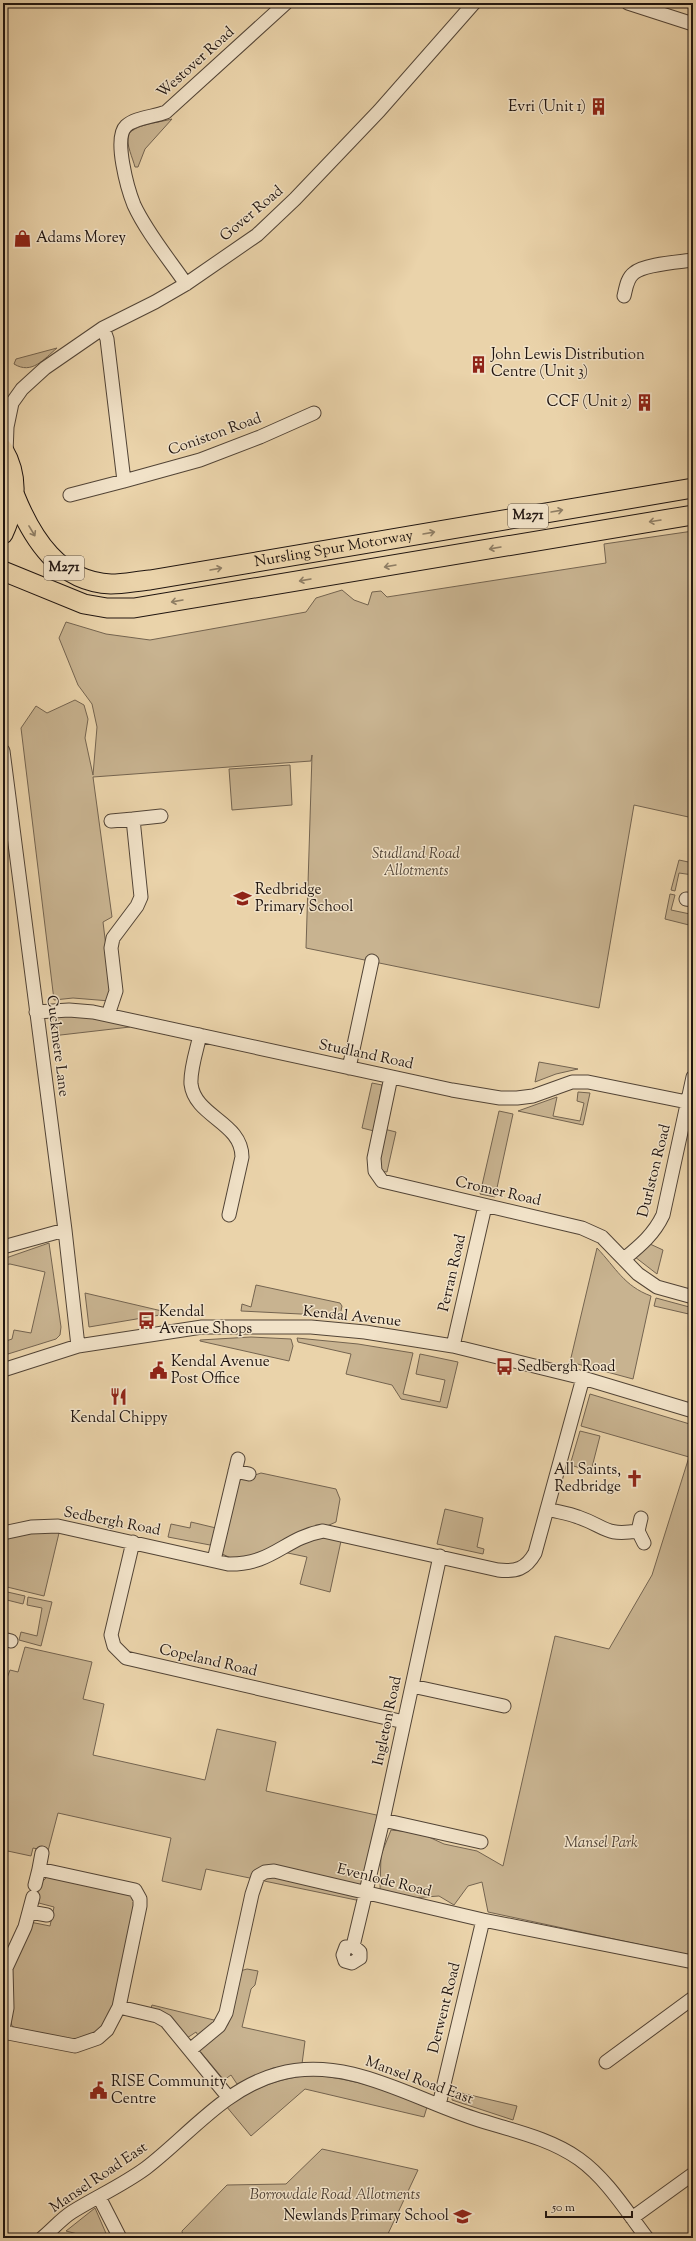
<svg xmlns="http://www.w3.org/2000/svg" width="696" height="2241" font-family="'Sorts Mill Goudy',serif">
  <style>
    .green { fill: #c8b390; stroke: #746450 }
    .lines { fill: none; stroke-linecap: round; stroke-linejoin: round }
    .minor-casing { stroke: #524436; stroke-width: 15 }
    .highway-casing { stroke: #201510; stroke-width: 21 }
    .minor { stroke: #f1e2c8; stroke-width: 13 }
    .highway { stroke: #ead3aa; stroke-width: 19 }
    .oneway { stroke: #8f7e65 }
    .labels { text-anchor: middle; dominant-baseline: central; stroke-width: 3; stroke-linejoin: round; paint-order: stroke }
    .shield { fill: #f1e2c8; stroke: #5f5247; stroke-width: 1 }
    .shield-label { font-size: 14px; font-weight: bold; fill: #201510 }
    .street-label { font-size: 15px; fill: #201510; stroke: #f1e2c8 }
    .poi-label { font-size: 15px; fill: #201510; stroke: #f1e2c8; text-anchor: start }
    .park-label { font-size: 15px; font-style: italic; fill: #524436; stroke: #f1e2c8 }
  </style>
  <rect width="100%" height="100%" fill="#ead3aa"/>
  <filter id="stains"><feTurbulence type="fractalNoise" baseFrequency=".005" numOctaves="4"/><feColorMatrix values="0 0 0 0 .2 0 0 0 0 .09 0 0 0 0 .02 0 0 0 .5 -.17"/></filter>
  <radialGradient id="worn" r=".72"><stop offset=".6" stop-color="#630" stop-opacity="0"/><stop offset="1" stop-color="#630" stop-opacity=".3"/></radialGradient>
  <path class="green" d="M172,119L145,149L138,167H135C133,159 126,144 128,136C131,125 161,122 172,119Z
    M57,348C44,359 32,375 14,364L16,359Z
    M693,531V818L634,805L599,1008L306,948L312,755L311,761L93,777L112,917L103,922L112,996L110,1001L73,998L54,1000L21,728L36,706L47,713L75,700L84,705L88,719L85,738L93,775L97,727L92,704L78,685L59,638L66,622L106,634L150,640L306,612L316,598L342,590L354,600L368,605L372,592L381,591L387,597L606,563L604,544Z
    M290,765L292,805L232,810L229,769Z
    M679,860L693,863V875L679,873L675,891L671,890Z
    M670,894L675,895L671,910L690,914L693,909V926L665,919Z
    M68,1015L131,1024L130,1027L52,1036L49,1016Z
    M539,1062L578,1069L556,1074L535,1082Z
    M372,1083L382,1085L374,1131L362,1128Z
    M578,1092L590,1093L583,1125L518,1111L557,1097L553,1116L580,1121L584,1103L577,1101Z
    M499,1111L513,1114L495,1197L480,1194Z
    M384,1129L396,1132L387,1172L379,1171L377,1161Z
    M49,1243L61,1327L60,1335L56,1339L8,1354L3,1342L12,1339L14,1330L31,1333L45,1272L10,1264L3,1265V1259Z
    M650,1244L663,1250L657,1274L635,1257Z
    M597,1248C616,1268 624,1286 651,1296L633,1379L570,1362Z
    M256,1285L340,1303L342,1306L340,1316L241,1311L242,1304L251,1307Z
    M85,1293L162,1311L160,1315L89,1327Z
    M656,1298L693,1308V1315L654,1306Z
    M251,1337L291,1339L293,1346L289,1361L200,1341V1340Z
    M297,1338L358,1344L413,1353L403,1394L440,1402L445,1380L416,1374L420,1354L458,1362L447,1408L401,1399L392,1385L346,1374L351,1354L298,1342Z
    M590,1394L693,1425V1956L488,1912L482,1882L468,1886L454,1905L439,1896L411,1898L380,1889L381,1855L391,1830L420,1833L444,1844L477,1851L503,1866L555,1636L609,1649L652,1575L689,1457L581,1426Z
    M580,1431L600,1436L591,1471L570,1465Z
    M261,1473L336,1489L340,1499L336,1522L261,1555L231,1558L220,1553L236,1484L240,1480Z
    M445,1509L483,1518L477,1547L484,1549L483,1554L437,1544Z
    M191,1522L216,1528L213,1543L210,1545L168,1537L171,1524L190,1528Z
    M53,1531L59,1533L44,1596L3,1586V1538L15,1533Z
    M326,1538L341,1541L330,1592L300,1584L307,1557L283,1552L308,1539Z
    M3,1591L25,1596L23,1604L3,1599Z
    M28,1597L52,1602L41,1646L19,1640L21,1632L37,1636L42,1608L27,1605Z
    M25,1647L92,1662L83,1699L104,1704L93,1755L205,1780L217,1729L276,1742L266,1791L381,1816L361,1901L206,1869L201,1890L162,1881L171,1838L58,1813L48,1851L33,1848L31,1856L3,1850V1733L6,1730L7,1678L10,1670L18,1672Z
    M47,1877L131,1895L135,1900L115,2005L108,2021L99,2031L74,2042L19,2030L12,2026L10,2019V1969L30,1922L50,1926L54,1907L35,1902L40,1884Z
    M247,1969L258,1971L255,1985L251,1989L242,2027L305,2041L302,2064L273,2068L237,2084L231,2075L224,2080L199,2050L222,2032L228,2024L240,1971Z
    M152,2005L218,2021L199,2037L196,2032L187,2038L151,2008Z
    M315,2075C357,2080 389,2090 427,2107L424,2117L305,2089L251,2136L226,2106C255,2088 280,2077 315,2075Z
    M453,2091L517,2106L513,2120L452,2100Z
    M322,2149L418,2170L386,2238H183L182,2231L227,2185L286,2184Z
    M95,2208L108,2238H93L66,2231Z"/>
  <g class="lines">
    <defs>
      <path id="minor" d="M628,3L693,24
        M186,284C169,259 147,233 134,205C128,190 113,138 126,126C136,117 154,117 166,112L286,3
        M624,296C626,288 627,278 634,273C644,264 679,262 693,260
        M103,328L107,339L124,481L200,460L260,437L314,413
        M6,454L7,427L12,403L22,389L45,368L103,328L155,302L186,284L257,235L295,199L379,111L474,3
        M70,495L124,481
        M3,751L65,1230L78,1346
        M111,821L133,819
        M686,899L693,900
        M36,1012L69,1010L93,1012L452,1090L500,1098H517L533,1096L572,1082H588L687,1102
        M108,1015L116,991L111,948L113,938L137,906L141,897L133,819L161,816
        M200,1035C197,1049 190,1069 191,1084C195,1117 242,1122 242,1157L229,1215
        M349,1068L372,961
        M391,1077L374,1158L375,1171L382,1181L582,1228L602,1237L638,1274L657,1287L693,1297
        M3,1247L65,1230
        M624,1259C641,1245 654,1234 663,1215L693,1077
        M453,1346L485,1206
        M3,1370L78,1346L202,1327H311L365,1332L453,1346L583,1378L693,1411
        M235,1471L249,1474
        M547,1509C558,1512 568,1513 578,1517C607,1527 604,1536 638,1531L644,1543
        M638,1531L641,1518
        M3,1533L31,1527L58,1526L228,1564C273,1565 284,1538 323,1531L498,1570C516,1572 526,1569 535,1553L583,1378
        M133,1542L111,1635L114,1646L126,1658L404,1722
        M214,1560L238,1459
        M3,1639L11,1641
        M412,1686L504,1706
        M383,1820L481,1842
        M39,1869L42,1853
        M30,1912L47,1915
        M353,1946L346,1947L343,1955L345,1961L352,1963L360,1958V1952L353,1946L383,1820L440,1556
        M119,2007L157,2016L166,2021L229,2098
        M3,2029L7,2008L6,1968L25,1927L33,1897
        M3,2032L75,2046L98,2038L107,2030L119,2007L140,1906V1899L135,1890L39,1869L35,1885
        M190,2050L219,2026L226,2013L252,1894L258,1876L265,1872L274,1871L483,1920L693,1962
        M606,2062L693,1998
        M439,2105L483,1920
        M99,2197L120,2238
        M632,2218L693,2174
        M42,2238C52,2230 61,2219 72,2212C96,2197 123,2185 146,2168C188,2136 225,2088 278,2074C346,2055 411,2098 473,2118C509,2130 548,2137 579,2159C607,2179 627,2212 647,2238"/>
      <g id="highway">
        <path d="M3,449C19,476 16,506 3,534"/>
        <path id="s1" d="M15,496C32,538 59,582 111,584C124,584 137,581 150,580L693,488"/>
        <path d="M3,571L84,604L107,608H134L693,515"/>
      </g>
    </defs>
    <use href="#minor" class="minor-casing"/>
    <use href="#highway" class="highway-casing"/>
    <use href="#minor" class="minor"/>
    <use href="#highway" class="highway"/>
  </g>
  <defs><path id="oneway-shaft" d="M-6 0H5M1.5-3L5.5 0L1.5 3" fill="none" stroke-width="1.6" stroke-linecap="round" stroke-linejoin="round"/></defs>
  <g class="oneway">
    <use href="#oneway-shaft" transform="translate(557 511) rotate(-10)"/>
    <use href="#oneway-shaft" transform="translate(655 521) rotate(171)"/>
    <use href="#oneway-shaft" transform="translate(32 531) rotate(59)"/>
    <use href="#oneway-shaft" transform="translate(429 533) rotate(-10)"/>
    <use href="#oneway-shaft" transform="translate(495 548) rotate(170)"/>
    <use href="#oneway-shaft" transform="translate(390 566) rotate(170)"/>
    <use href="#oneway-shaft" transform="translate(216 569) rotate(-10)"/>
    <use href="#oneway-shaft" transform="translate(305 580) rotate(170)"/>
    <use href="#oneway-shaft" transform="translate(177 601) rotate(170)"/>
  </g>
  <defs>
    <symbol id="building-bare" viewBox="-9 -9 18 18"><path d="M-4-6H4V6H1V3H-1V6H-4ZM-2.5-4.3h1.7v1.8h-1.7ZM.8-4.3h1.7v1.8H.8ZM-2.5-1h1.7V.8h-1.7ZM.8-1h1.7V.8H.8Z" fill="#8f2418" stroke="#f1e2c8" stroke-width="2.5" paint-order="stroke"/></symbol>
    <symbol id="shop-bare" viewBox="-9 -9 18 18"><path d="M-5-2.5h2.3a2.7 3.5 0 0 1 5.4 0H5L5.5 6h-11ZM-1.5-2.5h3a1.5 2.3 0 0 0-3 0Z" fill="#8f2418" stroke="#f1e2c8" stroke-width="2.5" paint-order="stroke"/></symbol>
    <symbol id="school-bare" viewBox="-9 -9 18 18"><path d="M0-5L7-2L0 1L-7-2ZM-4 1L0 2.5L4 1V4Q0 6-4 4Z" fill="#8f2418" stroke="#f1e2c8" stroke-width="2.5" paint-order="stroke"/></symbol>
    <symbol id="bus-bare" viewBox="-9 -9 18 18"><path d="M-5-6H5V4H4V6H2V4H-2V6H-4V4H-5ZM-3.5-4V0h7V-4ZM-3.5 1.2v1.5H-2V1.2ZM2 1.2v1.5H3.5V1.2Z" fill="#8f2418" stroke="#f1e2c8" stroke-width="2.5" paint-order="stroke"/></symbol>
    <symbol id="civic-bare" viewBox="-9 -9 18 18"><path d="M-.6-6.5H3V-4.5H.6V-3L4-1V1h2V6H-6V1h2V-1L-.6-3ZM-1.2 2.5V6h2.4V2.5Z" fill="#8f2418" stroke="#f1e2c8" stroke-width="2.5" paint-order="stroke"/></symbol>
    <symbol id="restaurant-bare" viewBox="-9 -9 18 18"><path d="M-5-6h1v4h1v-4h1v4h1v-4h1v5L-1.5 .5V6h-2V.5L-5-1ZM5-6V6H3V1.5H1.5Q1.5-4 5-6Z" fill="#8f2418" stroke="#f1e2c8" stroke-width="2.5" paint-order="stroke"/></symbol>
    <symbol id="church-bare" viewBox="-9 -9 18 18"><path d="M-1.2-6h2.4v3.5h3.3v2.4h-3.3V6h-2.4V-.1h-3.3v-2.4h3.3Z" fill="#8f2418" stroke="#f1e2c8" stroke-width="2.5" paint-order="stroke"/></symbol>
  </defs>
  <g fill-rule="evenodd">
    <use href="#building-bare" x="586" y="94" width="25" height="25"/>
    <use href="#shop-bare" x="10" y="226" width="25" height="25"/>
    <use href="#building-bare" x="466" y="352" width="25" height="25"/>
    <use href="#building-bare" x="632" y="390" width="25" height="25"/>
    <use href="#school-bare" x="230" y="886" width="25" height="25"/>
    <use href="#bus-bare" x="134" y="1308" width="25" height="25"/>
    <use href="#bus-bare" x="492" y="1354" width="25" height="25"/>
    <use href="#civic-bare" x="146" y="1358" width="25" height="25"/>
    <use href="#restaurant-bare" x="106" y="1384" width="25" height="25"/>
    <use href="#church-bare" x="622" y="1466" width="25" height="25"/>
    <use href="#civic-bare" x="86" y="2078" width="25" height="25"/>
    <use href="#school-bare" x="450" y="2204" width="25" height="25"/>
  </g>
  <g class="labels">
    <g class="shield">
      <rect x="508" y="504" width="40" height="24" rx="3"/>
      <rect x="44" y="556" width="40" height="24" rx="3"/>
    </g>
    <g class="shield-label">
      <text x="528" y="516">M271</text>
      <text x="64" y="568">M271</text>
    </g>
    <g class="street-label">
      <text transform="translate(196 63) rotate(-42)">Westover Road</text>
      <text transform="translate(252 214) rotate(-40)">Gover Road</text>
      <text transform="translate(215 435) rotate(-20)">Coniston Road</text>
      <text stroke="none"><textPath href="#s1" startOffset="364">Nursling Spur Motorway</textPath></text>
      <text transform="translate(57 1046) rotate(83)">Cuckmere Lane</text>
      <text transform="translate(366 1055) rotate(12)">Studland Road</text>
      <text transform="translate(655 1171) rotate(-76)">Durlston Road</text>
      <text transform="translate(498 1192) rotate(13)">Cromer Road</text>
      <text transform="translate(453 1273) rotate(-77)">Perran Road</text>
      <text transform="translate(352 1317) rotate(6)">Kendal Avenue</text>
      <text transform="translate(112 1522) rotate(11)">Sedbergh Road</text>
      <text transform="translate(208 1661) rotate(13)">Copeland Road</text>
      <text transform="translate(388 1721) rotate(-78)">Ingleton Road</text>
      <text transform="translate(384 1881) rotate(14)">Evenlode Road</text>
      <text transform="translate(445 2008) rotate(-76)">Derwent Road</text>
      <text transform="translate(419 2081) rotate(20)">Mansel Road East</text>
      <text transform="translate(99 2178) rotate(-34)">Mansel Road East</text>
    </g>
    <g class="poi-label">
      <text x="586" y="107" text-anchor="end">Evri (Unit 1)</text>
      <text x="36" y="238">Adams Morey</text>
      <text x="491" y="355">John Lewis Distribution<tspan x="491" dy="17">Centre (Unit 3)</tspan></text>
      <text x="632" y="402" text-anchor="end">CCF (Unit 2)</text>
      <text x="255" y="890">Redbridge<tspan x="255" dy="17">Primary School</tspan></text>
      <text x="159" y="1312">Kendal<tspan x="159" dy="17">Avenue Shops</tspan></text>
      <text x="171" y="1362">Kendal Avenue<tspan x="171" dy="17">Post Office</tspan></text>
      <text x="517" y="1367">Sedbergh Road</text>
      <text x="119" y="1418" text-anchor="middle">Kendal Chippy</text>
      <text x="621" y="1470" text-anchor="end">All Saints,<tspan x="621" dy="17">Redbridge</tspan></text>
      <text x="111" y="2082">RISE Community<tspan x="111" dy="17">Centre</tspan></text>
      <text x="449" y="2216" text-anchor="end">Newlands Primary School</text>
    </g>
    <g class="park-label">
      <text x="416" y="854">Studland Road<tspan x="416" dy="17">Allotments</tspan></text>
      <text x="601" y="1843">Mansel Park</text>
      <text x="335" y="2195">Borrowdale Road Allotments</text>
    </g>
  </g>
  <rect width="696" height="2241" fill="none" stroke="#ead3aa" stroke-width="16"/>
  <rect x="4" y="4" width="688" height="2233" fill="none" stroke="#201510" stroke-width="2"/>
  <rect x="8" y="8" width="680" height="2225" fill="none" stroke="#201510"/>
  <path d="M546 2211v6h86v-6" fill="none" stroke="#201510" stroke-width="2"/>
  <text x="552" y="2211" font-size="12" fill="#201510" stroke="#f1e2c8" stroke-width="3" paint-order="stroke">50 m</text>
  <rect width="100%" height="100%" filter="url(#stains)"/>
  <rect width="100%" height="100%" fill="url(#worn)"/>
</svg>
